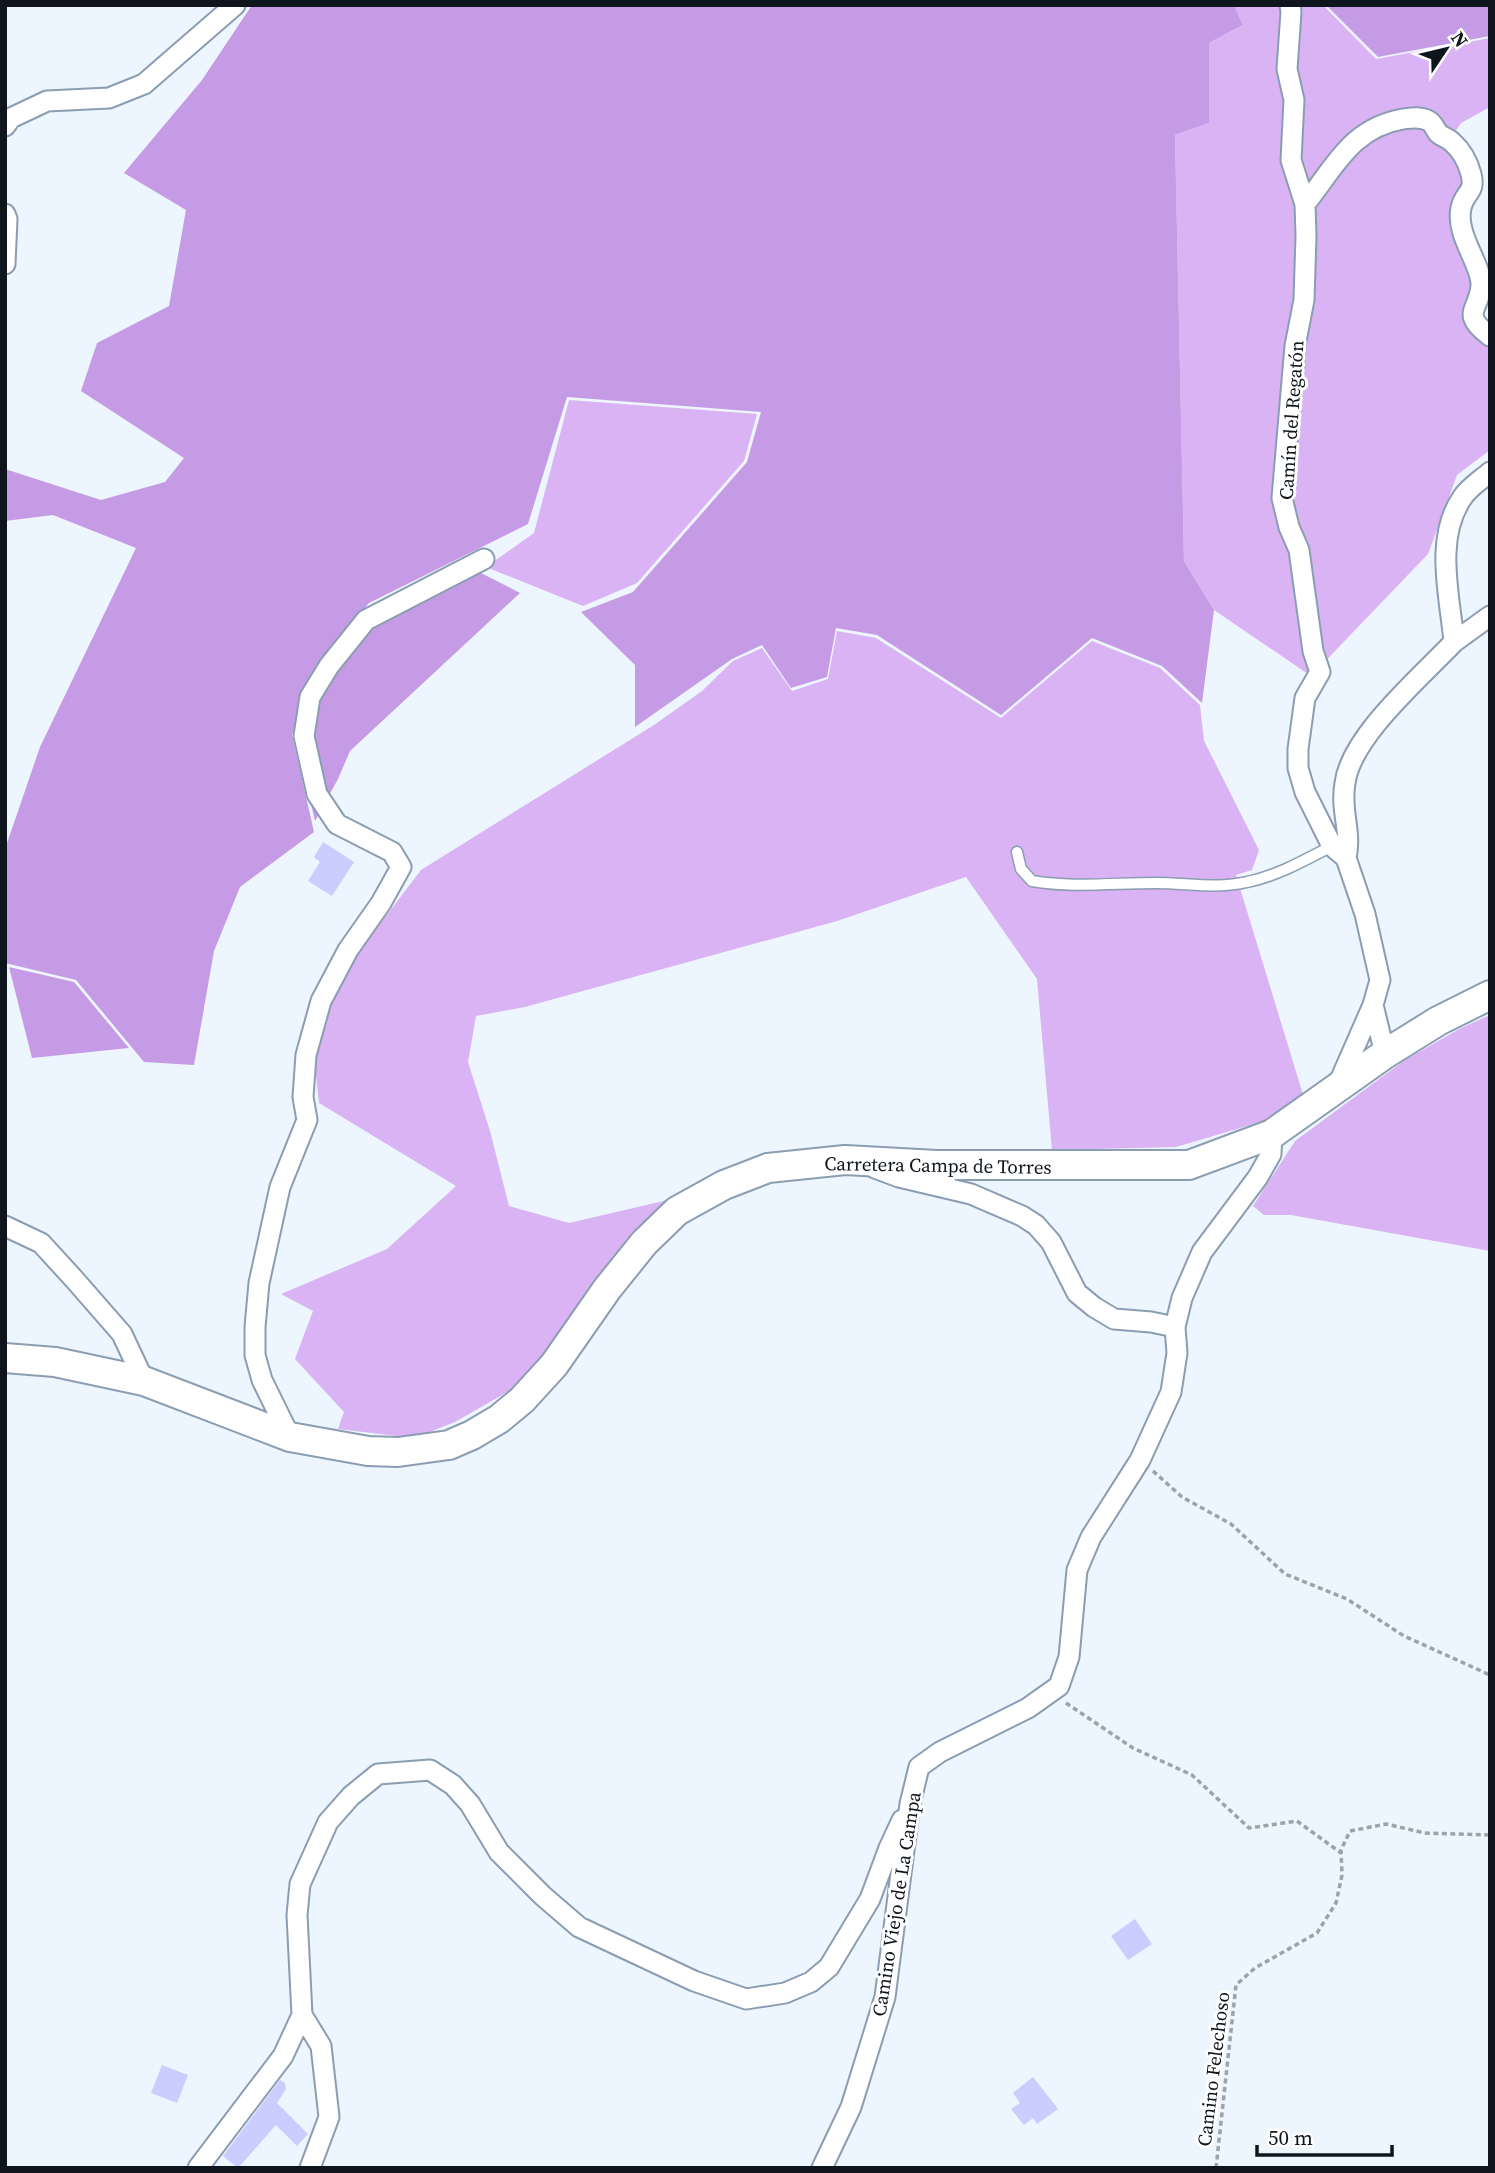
<svg xmlns="http://www.w3.org/2000/svg" width="1495" height="2173" font-family="'Source Serif 4',serif">
  <style>
    .green { fill: #d9b3f4 }
    .forest { fill: #c69be6 }
    .building { fill: #cacdfe }
    .lines { fill: none; stroke-linecap: round; stroke-linejoin: round }
    .lane-casing { stroke: #8b9db2; stroke-width: 13 }
    .street-casing { stroke: #8b9db2; stroke-width: 23 }
    .secondary-casing { stroke: #8b9db2; stroke-width: 32 }
    .path { stroke: #9ca3ac; stroke-width: 3.5; stroke-dasharray: 5 3.5; stroke-linecap: butt }
    .lane { stroke: #fff; stroke-width: 10 }
    .street { stroke: #fff; stroke-width: 19 }
    .secondary { stroke: #fff; stroke-width: 28 }
    .labels { text-anchor: middle; dominant-baseline: central; stroke-width: 6; stroke-linejoin: round; paint-order: stroke }
    .street-label { font-size: 19px; fill: #0e151d; stroke: #fff }
  </style>
  <rect width="100%" height="100%" fill="#edf5fe"/>
  <path class="green" d="M1234,5H1323L1376,59L1490,38V107L1461,123L1445,147L1466,181L1455,226L1478,285L1466,316L1490,340V450L1457,475L1428,554L1311,676L1214,610L1184,561L1175,135L1209,123V43L1243,25Z
    M569,400L757,414L744,461L637,583L583,606L486,567L534,533Z
    M837,631L876,638L1001,718L1092,641L1160,668L1200,705L1204,741L1259,850L1252,870L1236,875L1304,1098L1264,1121L1176,1147L1052,1150L1037,979L966,877L837,921L525,1007L476,1016L468,1062L490,1131L509,1206L569,1223L672,1199L632,1233L588,1288L547,1353L511,1390L455,1422L414,1438L338,1429L344,1412L295,1359L313,1311L281,1294L387,1249L456,1186L319,1103L313,1048L338,979L421,870L654,725L702,691L733,661L762,648L792,691L828,679Z
    M1490,1015V1251L1291,1215H1264L1253,1206L1295,1141L1405,1060L1461,1028Z"/>
  <path class="forest" d="M252,5H1234L1243,25L1209,43V123L1175,135L1184,561L1214,610L1202,703L1162,666L1092,638L1001,715L877,635L836,628L827,677L791,688L762,645L732,659L635,727V665L581,612L633,592L747,462L761,412L567,397L528,524L369,603L313,671L292,735L314,832L240,887L214,951L194,1065L144,1062L76,980L5,963V849L40,747L136,548L53,515L5,521V469L101,500L165,482L184,458L81,391L97,343L169,306L186,210L124,173L202,80Z
    M1326,5H1490V36L1378,57Z
    M481,573L520,593L350,751L338,779L315,821L295,735L315,673L371,605L404,588Z
    M9,967L74,982L129,1048L32,1058Z"/>
  <path class="building" d="M323,842L354,862L332,896L308,881L320,862L314,857Z
    M1135,1919L1152,1944L1128,1960L1111,1936Z
    M162,2065L188,2075L177,2103L151,2093Z
    M1033,2077L1058,2109L1037,2124L1033,2118L1024,2125L1011,2109L1020,2103L1013,2093Z
    M280,2080L285,2083L286,2089L277,2103L308,2134L297,2146L276,2125L238,2168L223,2156Z"/>
  <g class="lines">
    <defs>
      <path id="lane" d="M1017,852L1021,869L1032,881C1073,888 1114,883 1156,883C1187,883 1217,889 1247,882C1277,876 1305,860 1332,846"/>
      <path id="street" d="M1290,5L1291,12L1287,69L1294,100L1291,160L1305,204L1306,236L1304,300L1295,346L1282,498L1289,527L1299,550L1313,651L1320,672L1305,698L1298,749V768L1305,792L1332,846L1346,858
        M5,126L11,118L47,101L109,98L144,84L235,5
        M1305,204C1335,167 1351,128 1403,119C1411,118 1420,116 1429,121C1433,123 1435,129 1438,133C1442,137 1448,138 1452,142C1461,150 1468,162 1471,174C1476,193 1464,192 1461,208C1455,235 1482,265 1481,285C1480,310 1459,313 1490,336
        M5,214L7,219L5,264
        M1454,642L1490,616
        M1346,858C1352,830 1340,812 1345,783C1351,736 1422,676 1454,642C1450,597 1434,539 1462,498C1468,488 1481,480 1490,472
        M1346,858L1365,914L1380,980L1373,1005L1385,1054
        M1337,1087L1373,1005
        M875,1168L899,1177L971,1194L1022,1216L1036,1225L1051,1242L1077,1293L1094,1307L1114,1319L1151,1322L1175,1327
        M5,1226L41,1243L74,1279L122,1334L144,1381
        M290,1437L262,1380L255,1355V1327L259,1283L280,1187L307,1120L303,1097L306,1055L321,1001L348,950L381,903L401,867L392,852L337,824L317,794L304,736L310,697L329,666L366,620L484,559
        M302,2015L321,2046L329,2117L310,2168
        M198,2168L283,2056L302,2015L297,1915L300,1884L328,1822L351,1796L378,1774L430,1770L453,1785L470,1804L499,1852L543,1896L579,1927L694,1981L746,1999L785,1993L811,1982L829,1967L870,1899L889,1848L902,1820
        M822,2168L851,2107L885,1997L910,1804L919,1767L940,1752L1028,1708L1059,1686L1069,1657L1077,1570L1091,1537L1140,1460L1171,1392L1177,1353L1175,1327L1182,1298L1202,1252L1258,1177L1271,1154L1272,1134"/>
      <path id="secondary" d="M5,1358L55,1362L144,1381L290,1437L368,1451L398,1452L449,1445L472,1435L499,1419L522,1400L554,1365L607,1289L644,1243L677,1211L724,1185L768,1168L845,1160L937,1165H1189L1272,1134L1385,1054L1438,1021L1490,995"/>
    </defs>
    <use href="#lane" class="lane-casing"/>
    <use href="#street" class="street-casing"/>
    <use href="#secondary" class="secondary-casing"/>
    <path class="path" d="M1153,1471L1182,1497L1231,1524L1285,1574L1347,1599L1404,1636L1490,1675
      M1066,1703L1133,1748L1192,1775L1249,1828L1297,1821L1341,1853
      M1216,2168L1236,1985L1255,1968L1317,1933L1336,1903L1342,1875L1341,1850L1350,1831L1386,1824L1425,1833L1490,1835"/>
    <use href="#lane" class="lane"/>
    <use href="#street" class="street"/>
    <use href="#secondary" class="secondary"/>
  </g>
  <g class="labels">
    <g class="street-label">
      <text transform="translate(1291 420) rotate(-86)">Camín del Regatón</text>
      <text transform="translate(938 1165) rotate(1)">Carretera Campa de Torres</text>
      <text transform="translate(896 1904) rotate(-81)">Camino Viejo de La Campa</text>
      <text transform="translate(1213 2069) rotate(-83)">Camino Felechoso</text>
    </g>
  </g>
  <rect width="1495" height="2173" fill="none" stroke="#0e151d" stroke-width="14"/>
  <g transform="translate(1446 49) rotate(55)" stroke="#ffffff" stroke-width="5" paint-order="stroke">
  <path d="M0-5L12 26L0 18L-12 26Z" fill="#0e151d"/>
  <text y="-10" font-size="19" font-weight="bold" text-anchor="middle" fill="#0e151d">N</text>
  </g>
  <path d="M1257 2145v10h135v-10" fill="none" stroke="#0e151d" stroke-width="3.5"/>
  <text x="1268" y="2145" font-size="21" fill="#0e151d" stroke="#ffffff" stroke-width="5" paint-order="stroke">50 m</text>
</svg>
